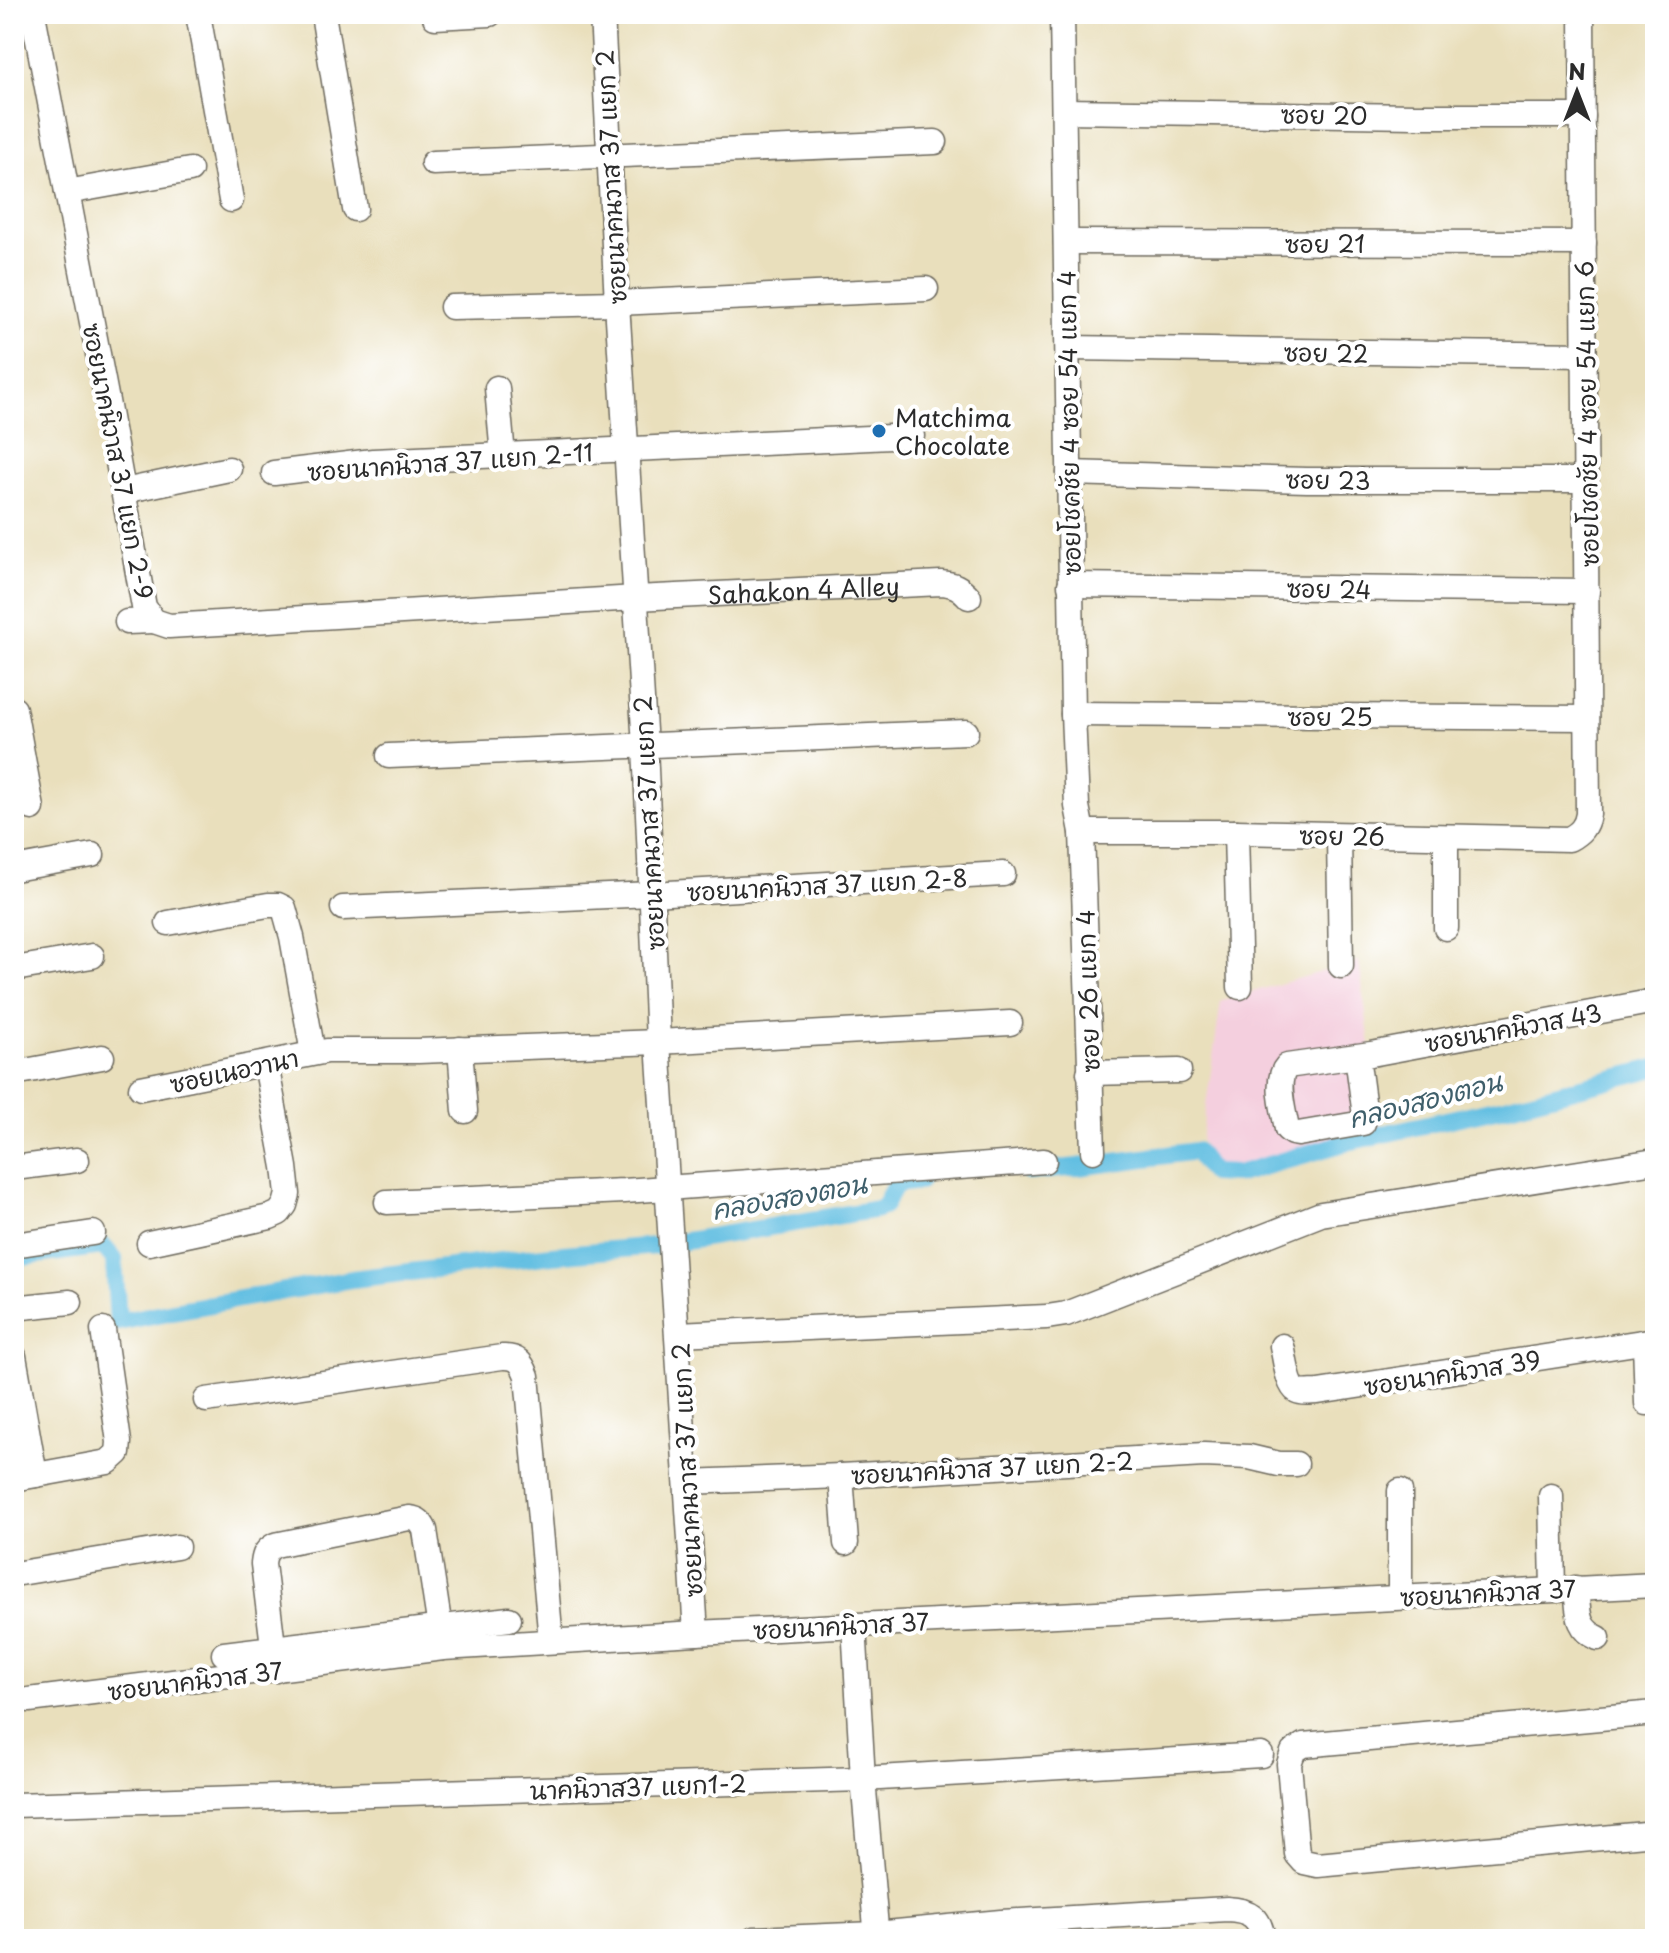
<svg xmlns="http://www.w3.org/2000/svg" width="1669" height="1953" font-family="'Playpen Sans','Playpen Sans Thai',sans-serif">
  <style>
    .built { fill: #f4cfde }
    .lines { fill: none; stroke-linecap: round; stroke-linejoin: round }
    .canal { stroke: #64bfe2; stroke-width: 18 }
    .minor-casing { stroke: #6e6a5e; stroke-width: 27 }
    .minor { stroke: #fff; stroke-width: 24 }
    .poi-dot { fill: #1f6fb2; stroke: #fff; stroke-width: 3 }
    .labels { text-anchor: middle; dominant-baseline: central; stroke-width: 8; stroke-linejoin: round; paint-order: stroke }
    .street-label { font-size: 24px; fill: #2b2b2b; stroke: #fff }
    .poi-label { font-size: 24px; fill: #2b2b2b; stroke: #fff; text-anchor: start }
    .water-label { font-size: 26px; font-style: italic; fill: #3f5f6b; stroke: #fff }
  </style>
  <rect width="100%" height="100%" fill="#fff"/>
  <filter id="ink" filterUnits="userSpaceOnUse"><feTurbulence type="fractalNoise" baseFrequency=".0125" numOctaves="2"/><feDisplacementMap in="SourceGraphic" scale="16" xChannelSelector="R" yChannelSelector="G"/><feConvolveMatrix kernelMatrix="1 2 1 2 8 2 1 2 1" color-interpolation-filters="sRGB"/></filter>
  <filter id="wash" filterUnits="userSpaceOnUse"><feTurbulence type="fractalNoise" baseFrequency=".006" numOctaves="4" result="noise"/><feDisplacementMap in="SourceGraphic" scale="32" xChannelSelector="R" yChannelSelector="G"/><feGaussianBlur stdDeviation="1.8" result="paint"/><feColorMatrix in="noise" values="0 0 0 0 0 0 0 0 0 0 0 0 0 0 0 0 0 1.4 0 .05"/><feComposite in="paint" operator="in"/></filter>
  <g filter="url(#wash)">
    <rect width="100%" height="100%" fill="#e9dfbc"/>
    <path class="built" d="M1359,961L1381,1129L1252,1165L1222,1170L1212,1163L1201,1141L1221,1001Z"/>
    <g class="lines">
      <path class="canal" d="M1028,1172L1078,1167L1196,1151L1212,1173L1238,1174L1347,1142L1509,1106L1655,1068
        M14,1258L103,1246L114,1259L118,1322L173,1311L352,1279L552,1255L656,1246L878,1209L883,1207L896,1184L919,1181"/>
    </g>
  </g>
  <g filter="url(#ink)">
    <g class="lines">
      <defs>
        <g id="minor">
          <path id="s1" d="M33,14L107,401L144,607L154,621L169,626L636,598L941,583C954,584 960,587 969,597"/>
          <path d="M198,14L231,200"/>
          <path d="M323,14L355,209"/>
          <path d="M602,14L617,303L645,746L658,1042L696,1633"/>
          <path d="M1062,14L1073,714L1077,806L1082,832L1093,1151"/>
          <path d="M435,17L490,14"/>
          <path d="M1064,111L1416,116H1583"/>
          <path d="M433,163L935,142"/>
          <path d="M67,192L190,170"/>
          <path d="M1066,242L1584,243"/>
          <path d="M452,307L617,303L926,289"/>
          <path d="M1068,348L1584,355"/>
          <path d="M497,388L503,456"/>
          <path d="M274,473L373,461L912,436"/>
          <path d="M1069,473L1307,480H1586"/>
          <path d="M124,491L229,469"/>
          <path d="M1070,585L1587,591"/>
          <path d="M127,622L154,621"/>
          <path d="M14,709L32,808"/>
          <path d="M1073,714L1587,718"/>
          <path d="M389,756L966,732"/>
          <path d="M1082,832H1236L1569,839C1580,833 1586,827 1588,814L1582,14"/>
          <path d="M1236,832L1240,987"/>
          <path d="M1339,835L1341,966"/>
          <path d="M1446,837V928"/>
          <path d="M14,869L92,855"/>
          <path d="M343,908L651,894L1003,874"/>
          <path d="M168,923L268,905H278L284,908L292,937L313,1053"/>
          <path d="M14,969L92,956"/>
          <path d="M460,1049L465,1111"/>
          <path d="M1357,1056L1365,1116L1363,1123L1298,1134L1292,1133L1287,1129C1284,1111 1274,1080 1287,1066L1371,1054L1655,1001"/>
          <path d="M14,1073L102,1057"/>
          <path d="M1089,1073L1179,1071"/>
          <path d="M141,1088L327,1051H418L658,1042L1010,1023"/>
          <path d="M14,1168L77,1160"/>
          <path d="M387,1202L624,1191L1044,1161"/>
          <path d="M149,1243L270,1217L279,1213L285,1205L288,1194L285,1167L266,1064"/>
          <path d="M14,1245L93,1233"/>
          <path d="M14,1311L23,1307L70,1302"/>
          <path d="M678,1334L1047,1317L1066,1314L1321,1214L1655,1161"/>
          <path d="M1645,1342L1647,1403"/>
          <path d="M1282,1346C1285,1357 1287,1385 1297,1391C1303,1394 1311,1392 1318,1392L1655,1340"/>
          <path d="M14,1356L35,1475"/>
          <path d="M206,1400L502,1357C517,1356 522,1362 527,1376L551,1641"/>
          <path d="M841,1476L846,1543"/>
          <path d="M14,1479L108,1462L118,1453L119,1442L103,1330"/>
          <path d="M687,1482L841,1476L1204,1455L1249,1457L1279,1464H1296"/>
          <path d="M1551,1496L1553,1589"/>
          <path d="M14,1574L177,1547"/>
          <path d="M1576,1588C1579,1610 1575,1628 1598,1638"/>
          <path d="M1400,1597V1491"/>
          <path d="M854,1625L863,1779L877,1939"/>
          <path d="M224,1654L509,1619"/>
          <path d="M276,1670L263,1564C264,1554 266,1550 275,1545L409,1518C419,1519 421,1522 425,1530L443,1648"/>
          <path d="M29,1700L443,1648L696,1633L1655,1585"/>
          <path d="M1655,1713L1303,1745L1293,1752L1289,1764L1297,1854L1304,1862L1318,1865L1655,1833"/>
          <path d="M14,1805L863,1779L1261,1755"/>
          <path d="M754,1939L876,1934L1001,1922L1227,1909C1249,1910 1260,1916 1263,1939"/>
        </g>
      </defs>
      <use href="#minor" class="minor-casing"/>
      <use href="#minor" class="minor"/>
    </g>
  </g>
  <circle class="poi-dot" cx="879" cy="431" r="8"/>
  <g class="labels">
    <g class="street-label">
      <text transform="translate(1324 114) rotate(1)">ซอย 20</text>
      <text transform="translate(610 177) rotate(-93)">ซอยนาคนวาส 37 แยก 2</text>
      <text x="1325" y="243">ซอย 21</text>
      <text transform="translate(1326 352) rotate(1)">ซอย 22</text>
      <text transform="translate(1586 414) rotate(-91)">ซอยโชคชัย 4 ซอย 54 แยก 6</text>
      <text transform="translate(1068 423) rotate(-91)">ซอยโชคชัย 4 ซอย 54 แยก 4</text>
      <text transform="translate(119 461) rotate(79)">ซอยนาคนิวาส 37 แยก 2-9</text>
      <text transform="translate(450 461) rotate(-4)">ซอยนาคนิวาส 37 แยก 2-11</text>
      <text transform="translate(1328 479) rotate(1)">ซอย 23</text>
      <text transform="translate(1329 588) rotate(1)">ซอย 24</text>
      <text stroke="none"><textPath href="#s1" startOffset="1272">Sahakon 4 Alley</textPath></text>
      <text x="1330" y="716">ซอย 25</text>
      <text transform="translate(648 823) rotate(-93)">ซอยนาคนวาส 37 แยก 2</text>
      <text transform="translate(1342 835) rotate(1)">ซอย 26</text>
      <text transform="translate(827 884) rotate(-3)">ซอยนาคนิวาส 37 แยก 2-8</text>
      <text transform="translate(1087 991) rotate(-92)">ซอย 26 แยก 4</text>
      <text transform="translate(1513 1027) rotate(-10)">ซอยนาคนิวาส 43</text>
      <text transform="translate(234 1070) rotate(-12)">ซอยเนอวานา</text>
      <text transform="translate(1452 1372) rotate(-9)">ซอยนาคนิวาส 39</text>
      <text transform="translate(992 1467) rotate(-3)">ซอยนาคนิวาส 37 แยก 2-2</text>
      <text transform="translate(686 1470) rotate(-93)">ซอยนาคนวาส 37 แยก 2</text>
      <text transform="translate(1488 1592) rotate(-3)">ซอยนาคนิวาส 37</text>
      <text transform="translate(841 1625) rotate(-3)">ซอยนาคนิวาส 37</text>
      <text transform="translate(195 1680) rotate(-7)">ซอยนาคนิวาส 37</text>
      <text transform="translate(638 1786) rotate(-2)">นาคนิวาส37 แยก1-2</text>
    </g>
    <g class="poi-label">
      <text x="895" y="417">Matchima<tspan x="895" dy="28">Chocolate</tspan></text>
    </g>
    <g class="water-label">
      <text transform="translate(1425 1099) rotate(-14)">คลองสองตอน</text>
      <text transform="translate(789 1196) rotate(-10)">คลองสองตอน</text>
    </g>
  </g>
  <rect width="1669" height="1953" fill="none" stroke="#fff" stroke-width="48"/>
  <g transform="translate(1577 92)" stroke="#ffffff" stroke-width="6" paint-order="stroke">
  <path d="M0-6L14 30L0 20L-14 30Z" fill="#2b2b2b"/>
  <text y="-12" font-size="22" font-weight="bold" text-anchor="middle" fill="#2b2b2b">N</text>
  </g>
</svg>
